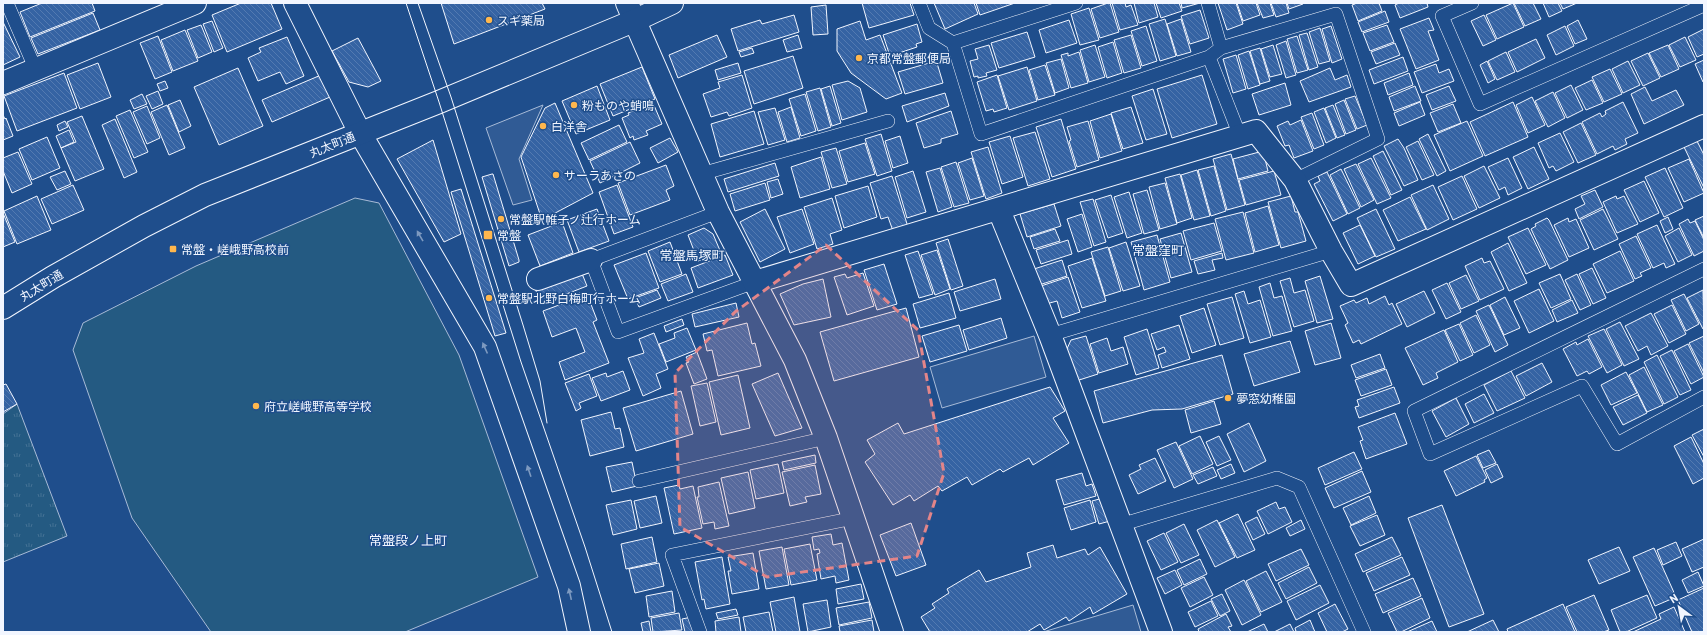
<svg xmlns="http://www.w3.org/2000/svg" width="1707" height="635" font-family="Barlow,'Noto Sans JP',sans-serif">
  <style>
    .park { fill: url(#park-tufts); stroke: #a8bbd7 }
    .pitch { fill: #245a82; stroke: #a8bbd7 }
    .parking { fill: #305b95; stroke: #a8bbd7 }
    .building { fill: url(#building-back-hatch); stroke: #f2f6ff }
    .lines { fill: none; stroke-linecap: round; stroke-linejoin: round }
    .service-casing { stroke: #f2f6ff; stroke-width: 14 }
    .minor-casing { stroke: #f2f6ff; stroke-width: 24 }
    .primary-casing { stroke: #f2f6ff; stroke-width: 24 }
    .service { stroke: #1f4e8c; stroke-width: 13 }
    .minor { stroke: #1f4e8c; stroke-width: 22 }
    .primary { stroke: #1f4e8c; stroke-width: 22 }
    .tram { stroke: #f2f6ff; stroke-width: 1 }
    .oneway { fill: #7e9ac0 }
    .marked { fill: #e38589; fill-opacity: 0.2; stroke: #e38589; stroke-width: 3; stroke-dasharray: 8 5; stroke-linejoin: round }
    .poi-dot { fill: #ffb74d; stroke: #1f4e8c; stroke-width: 1.5 }
    .labels { text-anchor: middle; dominant-baseline: central; stroke-width: 3; stroke-linejoin: round; paint-order: stroke }
    .poi-label { font-size: 12px; fill: #f2f6ff; stroke: #1f4e8c; text-anchor: start }
    .street-label { font-size: 12px; fill: #f2f6ff; stroke: #1f4e8c }
    .neighbourhood-label { font-size: 13px; fill: #f2f6ff; stroke: #1f4e8c }
  </style>
  <defs>
    <pattern id="park-tufts" width="24" height="20" patternUnits="userSpaceOnUse"><rect width="24" height="20" fill="#245a82"/><path d="M3 7l-1-3M5 7V3M7 7l1-3M15 17l-1-3M17 17v-4M19 17l1-3" fill="none" stroke="#447295"/></pattern>
    <pattern id="building-back-hatch" width="6" height="6" patternUnits="userSpaceOnUse"><rect width="6" height="6" fill="#3563a3"/><path d="M-1 5l2 2M0 0l6 6M5-1l2 2" fill="none" stroke="#537ab1"/></pattern>
  </defs>
  <rect width="100%" height="100%" fill="#1f4e8c"/>
  <path class="park" d="M17,404L67,536L3,562V414Z"/>
  <path class="pitch" d="M355,198L379,203L459,355L538,577L405,632H211L132,518L73,350L83,323L196,266Z"/>
  <path class="parking" d="M543,105L519,159L532,200L513,205L486,128Z
    M1034,336L1046,377L942,408L930,367Z
    M1133,605L1141,632H1043Z"/>
  <path class="building" d="M42,3H92L95,11L30,37L20,12Z
    M241,3H271L282,29L227,52L212,15Z
    M441,3H542L545,9L454,44Z
    M862,3H910L914,15L869,28Z
    M934,3H974L978,14L945,29Z
    M976,3H1015L980,15Z
    M1108,3H1110L1119,32L1100,38L1091,9Z
    M1112,3H1125L1126,7L1131,5L1138,25L1120,30Z
    M1134,3H1154L1158,17L1139,23Z
    M1156,3H1179L1182,11L1161,18Z
    M1181,3H1200L1182,8Z
    M1218,3H1236L1243,24L1227,30Z
    M1237,3H1256L1260,15L1243,21Z
    M1257,3H1270L1274,15L1263,18Z
    M1271,3H1286L1289,13L1276,17Z
    M1287,3H1303V4L1289,9Z
    M1357,3H1379L1382,11L1358,21L1352,5Z
    M1399,3H1427L1428,7L1400,18L1395,5Z
    M1513,3L1524,27L1497,39L1486,15Z
    M1514,3H1533L1541,19L1525,26Z
    M1543,3H1558L1562,11L1549,17Z
    M1560,3H1577L1563,9Z
    M826,5L828,34L813,35L811,7Z
    M1089,8L1099,40L1080,45L1071,14Z
    M1200,10L1209,38L1190,44L1181,16Z
    M1385,11L1389,22L1362,32L1358,22Z
    M93,13L100,30L38,54L31,38Z
    M794,15L799,32L738,51L731,29L760,20L762,24Z
    M1484,15L1496,40L1483,46L1471,21Z
    M1429,18L1434,30L1428,31L1439,60L1416,69L1400,29Z
    M1165,19L1176,56L1160,61L1149,24Z
    M1181,19L1191,52L1177,56L1167,24Z
    M1069,20L1077,43L1046,53L1039,30Z
    M1578,20L1587,39L1575,44L1567,26Z
    M212,21L223,48L214,52L203,24Z
    M860,21L866,40L880,35L902,93L886,99L851,73L837,51V29Z
    M3,22L20,57L3,65Z
    M917,24L922,42L916,44L917,47L890,56L883,35Z
    M201,25L212,52L198,58L187,30Z
    M1387,25L1394,42L1370,51L1363,33Z
    M1146,26L1157,61L1142,66L1131,31Z
    M1331,26L1342,59L1332,63L1322,29Z
    M1565,26L1574,46L1556,55L1547,35Z
    M1320,28L1330,61L1319,64L1309,32Z
    M1704,29V54L1697,57L1688,37Z
    M185,30L198,61L173,71L161,40Z
    M1027,32L1035,57L999,68L991,43Z
    M1307,33L1318,67L1309,70L1299,35Z
    M717,35L727,57L678,78L669,55Z
    M798,35L802,48L787,52L783,40Z
    M1131,35L1141,68L1124,73L1114,40Z
    M158,36L172,72L155,79L140,43Z
    M1297,36L1308,70L1297,73L1287,39Z
    M287,37L304,76L286,84L280,72L258,81L248,58L261,52L259,48Z
    M1685,37L1696,60L1680,67L1669,45Z
    M358,38L381,81L368,87L349,82L332,51Z
    M1536,39L1545,58L1517,72L1508,52Z
    M1286,41L1296,75L1286,78L1276,45Z
    M1113,42L1122,73L1107,78L1098,47Z
    M1395,43L1400,55L1376,64L1371,52Z
    M989,45L997,70L986,73L987,76L978,78V76L974,77L970,61L978,59L975,49Z
    M1095,45L1105,77L1089,82L1080,50Z
    M1273,45L1282,74L1270,77L1261,49Z
    M1668,45L1679,69L1661,77L1649,53Z
    M752,48L754,53L741,57L739,52Z
    M1260,48L1270,81L1260,84L1250,51Z
    M1249,51L1260,85L1248,89L1238,55Z
    M1079,52L1088,83L1071,88L1061,55L1068,53V56Z
    M1506,52L1515,72L1497,80L1488,61Z
    M1648,53L1660,78L1643,86L1631,61Z
    M1236,55L1246,89L1233,93L1223,59Z
    M793,56L803,88L754,104L744,71Z
    M1403,57L1408,71L1374,84L1369,70Z
    M1061,59L1069,88L1055,93L1046,63Z
    M1704,60V81L1703,82L1695,64Z
    M1487,61L1495,79L1488,83L1480,65Z
    M1628,61L1640,85L1623,93L1612,69Z
    M98,63L111,97L80,109L67,75Z
    M738,63L741,73L718,80L715,70Z
    M929,63L930,65L937,63L943,83L905,94L898,72Z
    M1436,64L1439,73L1449,69L1454,81L1422,93L1414,72Z
    M1045,65L1055,95L1038,100L1029,70Z
    M642,67L655,99L613,116L600,84Z
    M1027,67L1037,101L1009,110L998,76Z
    M238,68L263,126L219,145L194,87Z
    M1330,68L1335,80L1347,75L1351,87L1309,102L1300,81Z
    M1610,69L1622,94L1604,102L1592,77Z
    M64,73L77,108L17,131L4,96Z
    M1409,73L1413,85L1388,95L1384,83Z
    M321,75L330,97L272,122L262,100Z
    M742,75L752,108L729,116L727,112L711,117L703,94L720,88L718,82Z
    M997,75L1007,108L994,112L993,109L986,111L977,82Z
    M1202,75L1217,124L1172,138L1157,89Z
    M1592,80L1603,103L1586,110L1575,88Z
    M165,81L168,88L160,91L157,84Z
    M848,81L860,88L867,112L842,120L832,85Z
    M1285,83L1291,105L1259,115L1252,94Z
    M1571,85L1583,110L1567,118L1555,93Z
    M597,86L610,120L576,134L562,101Z
    M830,86L841,123L832,126L821,89Z
    M1415,86L1421,101L1394,111L1389,97Z
    M1449,86L1456,101L1432,110L1426,95Z
    M1645,87L1652,101L1676,90L1684,105L1644,124L1631,94Z
    M820,88L831,127L818,131L806,92Z
    M1153,89L1167,134L1146,140L1132,96Z
    M158,91L163,104L152,109L146,96Z
    M1553,92L1565,118L1548,127L1535,101Z
    M945,93L949,106L907,122L902,106Z
    M142,94L147,104L134,109L130,100Z
    M805,94L816,131L801,136L789,99Z
    M1355,96L1367,125L1357,129L1345,99Z
    M1532,97L1545,125L1528,133L1516,105Z
    M180,100L191,126L179,132L168,105Z
    M1344,100L1356,130L1346,134L1335,104Z
    M1420,102L1425,115L1399,126L1394,113Z
    M1513,102L1528,137L1485,156L1470,122Z
    M1623,102L1638,133L1625,139L1627,144L1615,150L1613,146L1597,154L1582,122L1600,113L1602,117L1606,114L1605,111Z
    M555,103L593,193L542,220L521,157L545,108Z
    M653,103L662,124L646,131L648,135L634,140L633,136L630,138L622,118L629,115L628,113Z
    M1453,104L1461,123L1438,132L1430,113Z
    M167,105L185,148L169,155L151,112Z
    M1333,105L1345,135L1337,138L1325,108Z
    M147,106L160,138L147,144L133,112Z
    M791,107L800,138L787,142L778,112Z
    M1131,107L1143,143L1123,149L1111,113Z
    M775,108L785,140L768,145L758,112Z
    M1324,108L1336,138L1326,143L1314,112Z
    M130,110L148,152L134,158L116,116Z
    M754,111L764,144L720,157L711,124Z
    M951,111L958,134L941,139V143L924,148L916,123Z
    M1312,113L1324,145L1314,149L1301,117Z
    M1111,114L1122,151L1100,158L1090,121Z
    M3,115L5,119L6,118L13,136L3,140Z
    M82,116L104,169L75,181L61,148L76,142L67,122Z
    M115,119L137,172L124,178L102,125Z
    M1061,119L1076,169L1052,177L1036,127Z
    M1301,120L1313,151L1294,158L1289,145L1285,146L1277,126L1288,121L1290,125Z
    M65,121L68,127L59,131L57,125Z
    M1088,121L1099,160L1077,167L1069,141L1071,140L1067,127Z
    M1467,121L1483,156L1450,171L1434,135Z
    M1581,123L1596,155L1578,163L1563,132Z
    M619,125L627,142L589,160L581,143Z
    M69,130L74,142L61,148L56,136Z
    M1035,132L1050,179L1028,186L1013,138Z
    M1560,133L1574,162L1556,171L1553,166L1549,168L1538,143Z
    M881,134L892,171L877,176L865,139Z
    M1428,134L1446,171L1437,176L1419,139Z
    M900,136L908,163L893,168L885,141Z
    M1010,136L1023,177L1002,184L989,142Z
    M47,137L60,168L32,180L19,149Z
    M670,138L678,152L658,163L650,148Z
    M1398,139L1404,148L1418,180L1404,186L1384,146Z
    M433,140L461,234L444,242L397,159Z
    M1418,141L1434,175L1422,180L1406,147Z
    M1697,141L1704,155V188L1684,147Z
    M630,142L640,163L600,183L590,161Z
    M865,143L875,174L848,182L839,151Z
    M988,147L1002,193L986,199L971,152Z
    M1534,147L1549,179L1528,189L1513,157Z
    M836,148L847,184L832,188L821,152Z
    M1263,151L1268,171L1238,179L1233,159Z
    M1383,151L1402,190L1391,195L1373,156Z
    M18,152L32,184L12,193L3,171V158Z
    M1231,154L1245,205L1227,210L1213,159Z
    M821,157L830,189L800,198L791,167Z
    M972,158L984,196L970,200L958,163Z
    M1371,158L1391,198L1377,204L1358,164Z
    M1508,158L1522,188L1508,195L1505,187L1499,190L1488,167Z
    M1689,159L1704,193L1684,202L1668,168Z
    M956,162L969,203L954,207L941,167Z
    M775,163L779,176L728,192L724,179Z
    M1356,164L1374,200L1361,207L1344,169Z
    M666,165L674,186L666,190L670,200L630,215L618,183Z
    M1214,166L1226,211L1211,216L1198,170Z
    M1484,166L1500,198L1479,208L1464,176Z
    M940,168L952,207L938,212L926,172Z
    M1665,168L1683,208L1664,217L1645,177Z
    M1341,169L1360,208L1348,214L1330,175Z
    M1197,170L1210,216L1194,220L1181,175Z
    M65,171L71,184L57,190L50,177Z
    M913,171L926,212L907,218L895,177Z
    M1274,171L1281,195L1246,205L1239,180Z
    M1327,172L1347,214L1333,221L1314,184L1320,181L1318,176Z
    M492,174H493L519,260V262L509,266L482,177Z
    M1180,174L1192,218L1177,223L1165,178Z
    M892,176L908,227L893,231L888,217L881,219L870,183Z
    M1462,176L1477,209L1453,220L1438,187Z
    M778,179L783,194L771,198L767,182Z
    M1644,181L1659,213L1640,222L1624,190Z
    M765,183L770,200L735,211L730,194Z
    M1165,183L1177,224L1160,229L1149,187Z
    M73,185L84,210L52,224L41,199Z
    M617,185L633,227L614,234L599,192Z
    M1433,185L1449,219L1427,230L1411,195Z
    M868,186L877,217L844,228L835,196Z
    M461,189L506,333L495,336L451,192Z
    M1147,190L1159,230L1144,234L1133,194Z
    M1595,190L1603,207L1579,219L1575,209L1585,204L1581,196Z
    M1129,192L1142,233L1127,238L1114,197Z
    M1111,195L1123,233L1108,238L1095,200Z
    M37,196L51,230L17,244L4,211Z
    M1291,196L1295,212H1298L1306,241L1281,248L1268,202Z
    M1616,196L1617,199L1624,196L1638,224L1617,233L1603,202Z
    M1410,197L1426,229L1398,241L1383,210Z
    M832,198L842,230L830,234L833,244L817,249L804,207Z
    M1093,199L1106,242L1094,246L1080,202Z
    M1054,204L1061,226L1027,237L1020,214Z
    M1268,206L1279,245L1255,252L1245,213Z
    M597,209L609,241L579,252L567,220Z
    M765,209L785,249L760,262L740,222Z
    M802,209L814,244L790,253L777,217Z
    M1376,209L1395,249L1376,257L1357,218Z
    M1603,209L1618,239L1594,250L1580,220Z
    M1243,212L1254,253L1226,260L1215,219Z
    M3,213L15,242L3,247Z
    M1082,214L1092,247L1078,252L1067,219Z
    M1704,216V238L1695,220Z
    M1668,217L1673,229L1665,233L1660,221Z
    M1547,218L1549,220L1568,260L1550,269L1531,229L1536,226L1535,224Z
    M1568,218L1569,222L1576,219L1589,248L1569,257L1554,225Z
    M1688,219L1690,223L1695,221L1704,240V251L1694,256L1679,224Z
    M562,222L573,253L540,266L528,235Z
    M1214,223L1222,251L1191,260L1183,231Z
    M1360,225L1375,256L1358,264L1343,233Z
    M1657,225L1675,264L1666,268L1664,263L1653,268L1637,234Z
    M704,228L713,234L721,253L698,261L688,235Z
    M1528,228L1546,265L1526,274L1508,237Z
    M1679,228L1692,255L1678,262L1665,236Z
    M1055,229L1060,241L1034,249L1030,237Z
    M1181,233L1192,272L1171,278L1160,239Z
    M1157,235L1170,282L1144,290L1131,242Z
    M1636,236L1651,268L1640,273L1642,276L1635,279L1619,244Z
    M948,239L963,286L951,290L936,243Z
    M1068,240L1072,254L1041,264L1036,250Z
    M670,242L682,274L660,282L648,251Z
    M1126,242L1140,286L1123,291L1109,248Z
    M1508,243L1527,283L1509,291L1491,252Z
    M1108,247L1121,291L1105,296L1091,252Z
    M937,250L950,289L935,295L921,255Z
    M918,251L933,294L919,298L905,255Z
    M1620,251L1634,281L1607,293L1593,264Z
    M646,253L659,288L628,299L614,265Z
    M1222,253L1223,258L1212,260L1215,270L1198,274L1194,261Z
    M725,255L733,275L698,288L691,268Z
    M1092,258L1106,301L1082,308L1068,266Z
    M1482,258L1484,263L1490,261L1504,289L1480,300L1465,266Z
    M1062,260L1067,276L1039,285L1034,269Z
    M884,264L897,304L877,310L864,270Z
    M1592,268L1606,298L1593,304L1579,274Z
    M581,271L587,286L541,304L535,288Z
    M863,273L874,306L847,315L834,277L845,274L847,278Z
    M686,274L693,292L668,301L661,284Z
    M1560,274L1571,299L1551,308L1539,283Z
    M1577,274L1591,305L1580,310L1565,280Z
    M1466,275L1479,301L1461,309L1449,283Z
    M1320,276L1333,319L1317,323L1305,281Z
    M1068,277L1080,312L1062,318L1057,301L1046,304L1041,286Z
    M1290,278L1294,293L1305,290L1314,321L1294,327L1280,281Z
    M823,279L831,317L794,325L780,294L803,284Z
    M995,279L1001,299L960,311L954,292Z
    M1270,283L1274,298L1282,296L1292,331L1273,336L1259,287Z
    M1447,283L1461,312L1446,319L1432,290Z
    M1539,289L1554,321L1529,333L1514,301Z
    M657,290L661,298L639,307L635,298Z
    M1703,290L1704,328L1703,329L1687,298Z
    M1244,291L1248,304L1260,300L1271,337L1250,343L1235,294Z
    M1424,291L1435,313L1407,327L1396,304Z
    M580,293L581,297L587,294L597,320L593,322L609,363L565,380L559,362L585,352L576,328L552,337L543,311L567,302L566,298Z
    M949,293L956,318L920,328L913,304Z
    M1684,294L1699,324L1686,331L1671,300Z
    M1385,296L1389,305L1392,303L1402,324L1361,344L1359,340L1353,343L1345,325L1348,323L1340,306L1354,300L1356,303L1367,298L1369,304Z
    M1232,297L1244,338L1220,345L1207,304Z
    M1505,297L1520,328L1504,335L1490,305Z
    M1572,300L1578,313L1557,322L1552,310Z
    M736,303L739,317L695,327L692,314Z
    M1489,305L1508,345L1495,352L1476,311Z
    M1672,305L1686,334L1669,343L1654,314Z
    M906,308L919,357L834,381L820,332Z
    M1204,308L1216,345L1192,353L1180,316Z
    M1651,313L1668,346L1651,355L1647,346L1638,351L1625,326Z
    M1476,315L1490,345L1474,353L1460,323Z
    M1001,318L1007,338L969,350L963,330Z
    M682,319L684,325L666,332L664,326Z
    M1620,322L1639,359L1624,366L1606,329Z
    M747,323L752,344L755,343L761,366L718,376L712,350L707,351L703,334Z
    M1331,323L1341,358L1315,365L1305,331Z
    M1459,324L1473,355L1460,361L1445,330Z
    M959,325L967,351L930,362L922,336Z
    M1179,325L1190,359L1162,368L1158,355L1166,352L1164,347L1157,350L1151,334Z
    M687,328L696,350L666,362L659,344L675,338L674,333Z
    M1147,329L1159,368L1136,375L1124,337Z
    M1604,329L1622,365L1607,373L1588,336Z
    M1444,330L1458,362L1436,373L1438,378L1423,385L1405,348Z
    M654,333L668,369L656,374L661,388L643,396L628,358L644,353L639,339Z
    M1086,336L1098,374L1076,381L1066,351L1071,340Z
    M1704,336V373L1689,343Z
    M1107,338L1111,351L1123,347L1128,364L1099,373L1090,344Z
    M1588,339L1602,367L1589,374L1587,371L1577,376L1563,349L1576,342L1577,345Z
    M1290,341L1300,372L1254,386L1244,354Z
    M1688,344L1704,377L1691,384L1674,351Z
    M1672,350L1691,390L1680,395L1660,356Z
    M697,352L707,379L694,384L686,363L689,362L686,357Z
    M1380,354L1385,368L1356,378L1351,365Z
    M1222,355L1233,394L1182,409L1152,410L1103,423L1094,391Z
    M1657,355L1678,397L1664,404L1644,362Z
    M1542,363L1552,382L1526,396L1516,376Z
    M1644,367L1663,405L1647,412L1629,375Z
    M1386,369L1392,385L1361,396L1355,380Z
    M623,371L630,390L601,401L592,378L606,373L607,377Z
    M1511,371L1525,398L1497,411L1484,385Z
    M1626,372L1637,393L1611,405L1601,385Z
    M778,373L802,428L775,436L752,384Z
    M589,374L597,396L579,403L581,408L576,411L565,383Z
    M738,375L750,428L721,435L709,382Z
    M707,383L716,422L700,426L691,386Z
    M6,384L17,404L3,412V385Z
    M1050,387L1065,411L1053,418L1069,443L1033,465L1029,458L1003,472L1000,469L972,485L967,477L942,491L938,486L914,501L910,495L893,505L865,462L875,454L867,440L898,423L904,434Z
    M1394,387L1400,403L1359,418L1355,407L1359,406L1357,400Z
    M681,391L693,434L636,451L623,408Z
    M1484,394L1494,413L1474,423L1465,404Z
    M1638,395L1647,413L1623,425L1613,407Z
    M1456,398L1469,424L1446,437L1432,411Z
    M1214,401L1221,424L1191,433L1185,410Z
    M611,412L615,429L620,428L624,447L590,456L581,420Z
    M1395,413L1407,444L1366,459L1360,441L1363,440L1358,427Z
    M1249,423L1266,461L1244,472L1227,434Z
    M1704,429V457L1692,435Z
    M1200,436L1213,464L1192,474L1179,446Z
    M1219,436L1231,460L1217,466L1206,442Z
    M1691,437L1704,464V478L1693,484L1674,446Z
    M1176,442L1193,479L1174,488L1157,450Z
    M1489,450L1496,463L1483,468L1477,455Z
    M1354,452L1362,469L1325,485L1318,468Z
    M815,455L816,463L784,470L782,462Z
    M1476,456L1487,478L1484,480L1485,482L1456,496L1444,471Z
    M1155,458L1166,481L1138,494L1129,475L1141,469L1139,465Z
    M632,462L637,486L612,492L606,467Z
    M778,464L784,493L756,499L750,470Z
    M1231,464L1235,473L1221,479L1217,470Z
    M1497,464L1503,477L1491,483L1485,470Z
    M815,465L821,494L805,497L807,502L790,506L782,472Z
    M1213,467L1217,476L1198,484L1193,475Z
    M1362,471L1371,492L1334,508L1325,488Z
    M748,472L755,508L729,514L721,478Z
    M1082,473L1086,486L1092,484L1096,496L1064,505L1056,480Z
    M719,482L729,526L715,529L714,522L703,524L697,497H699L698,487Z
    M679,485L680,489L693,486L702,528L674,534L664,488Z
    M656,496L662,523L640,528L634,501Z
    M1369,496L1376,513L1351,525L1343,508Z
    M1103,498L1110,521L1099,524L1092,501Z
    M631,500L637,529L613,535L606,505Z
    M1090,500L1096,522L1071,530L1064,508Z
    M1276,502L1279,509L1285,507L1292,522L1268,534L1257,511Z
    M1442,505L1484,614L1449,627L1408,518Z
    M1238,514L1255,550L1237,558L1219,523Z
    M1377,515L1385,535L1360,546L1350,526Z
    M1257,517L1265,534L1253,540L1245,523Z
    M1217,520L1235,557L1215,567L1197,530Z
    M1301,520L1305,529L1290,536L1286,528Z
    M911,523L926,565L896,576L880,535Z
    M1184,524L1199,555L1181,563L1166,533Z
    M1164,533L1178,562L1161,570L1147,541Z
    M831,534L833,545L842,543L849,580L836,583L835,576L821,579L817,554L820,553L819,549L814,550L812,537Z
    M652,537L657,562L626,569L621,544Z
    M1392,537L1401,555L1363,572L1355,554Z
    M1704,539V567L1692,572L1682,549Z
    M1676,542L1682,556L1663,565L1657,550Z
    M810,544L817,580L791,585L784,549Z
    M1053,545L1057,558L1085,549L1088,555L1100,547L1127,594L1093,614L1090,607L1069,621L1066,617L1044,630L1040,624L1027,632H930L921,617L935,608L932,604L949,593L947,589L979,570L986,582L1031,567L1027,553Z
    M782,547L789,585L766,589L759,551Z
    M1619,547L1630,571L1599,584L1588,560Z
    M1654,548L1676,597L1655,606L1633,557Z
    M1301,549L1309,565L1276,581L1268,564Z
    M753,553L759,589L732,594L728,571H731L728,557Z
    M722,557L730,604L706,609L704,599L702,600L695,562Z
    M1402,557L1410,575L1374,591L1366,573Z
    M1200,559L1207,574L1184,585L1177,570Z
    M659,563L664,586L635,593L629,569Z
    M1309,567L1317,583L1286,599L1278,583Z
    M1175,570L1182,585L1165,594L1157,578Z
    M1266,571L1282,602L1261,612L1246,581Z
    M1698,572L1704,586L1688,593L1682,580Z
    M1204,577L1213,595L1190,607L1181,588Z
    M1413,578L1421,596L1383,613L1375,594Z
    M1244,580L1261,615L1242,625L1225,590Z
    M861,584L864,599L838,604L836,589Z
    M1320,585L1329,603L1296,620L1287,601Z
    M1704,588V632H1692L1678,600Z
    M672,591L675,612L649,617L646,596Z
    M1222,594L1230,611L1220,616L1211,599Z
    M1594,595L1609,630L1603,632H1577L1566,607Z
    M1647,595L1657,618L1626,632H1620L1611,610Z
    M794,597L800,632H776L770,602Z
    M1422,598L1430,618L1401,632H1397L1388,613Z
    M827,600L831,627L808,632L803,604Z
    M1211,601L1218,616L1195,627L1188,612Z
    M869,602L872,618L839,625L836,608Z
    M1335,604L1348,629L1342,632H1327L1318,613Z
    M1563,604L1575,632H1508L1507,629Z
    M1674,607L1685,632H1633L1661,619L1659,614Z
    M736,609L738,615L718,619L716,613Z
    M769,612L773,632H746L743,617Z
    M679,613L682,630L653,632L651,618Z
    M1226,614L1232,626L1228,627L1231,632H1199L1198,629Z
    M692,617L695,632H685L682,619Z
    M739,617L741,632H716L715,621Z
    M872,620L874,632H840L839,626Z
    M1310,620L1315,632H1296L1295,628Z
    M1493,620L1499,632H1467Z
    M649,621L651,632H643L641,623Z
    M1432,621L1437,632H1407Z
    M1264,624L1268,632H1247Z
    M1290,624L1294,632H1274Z"/>
  <g class="lines">
    <defs>
      <path id="service" d="M7,3L35,68
        M919,3L929,28L953,43L981,134L1209,57L1221,48L1208,3
        M1472,3L1442,16L1480,104L1704,5
        M953,43L1076,3
        M1221,48L1336,14L1378,139L1295,180
        M1209,57L1240,136
        M701,174L888,121
        M718,212L591,260L618,332L755,282
        M1704,269L1414,411L1430,454L1582,386L1617,444L1704,397
        M1050,335L1331,251
        M639,481L826,438
        M1120,525L1277,478L1299,487L1364,632
        M700,632L672,555L854,518"/>
      <path id="minor" d="M295,3L360,133L485,347L569,586L579,632
        M627,3L718,212L795,360L826,438L892,632
        M3,83L195,3
        M999,210L1050,335L1161,632
        M538,279L591,260
        M755,282L1256,131L1295,180L1331,251L1351,285L1704,126"/>
      <path id="primary" d="M3,308L53,277L144,226L205,195L439,102L636,20L672,3"/>
    </defs>
    <use href="#service" class="service-casing"/>
    <use href="#minor" class="minor-casing"/>
    <use href="#primary" class="primary-casing"/>
    <use href="#service" class="service"/>
    <use href="#minor" class="minor"/>
    <use href="#primary" class="primary"/>
    <path class="tram" d="M406,3L439,102L521,362L585,547L612,632
      M418,3L451,97L523,325L540,381L547,423"/>
  </g>
  <defs><path id="oneway-solid" d="M-6-.8H1V-3.2L6.5 0L1 3.2V.8H-6Z"/></defs>
  <g class="oneway">
    <use href="#oneway-solid" transform="translate(420 236) rotate(-120)"/>
    <use href="#oneway-solid" transform="translate(485 348) rotate(-114)"/>
    <use href="#oneway-solid" transform="translate(529 471) rotate(-109)"/>
    <use href="#oneway-solid" transform="translate(570 594) rotate(-103)"/>
  </g>
  <path class="marked" d="M826,245L918,330L944,473L917,556L767,577L680,527L675,373L735,312Z"/>
  <g class="poi-dot">
    <circle cx="489" cy="20" r="4"/>
    <circle cx="859" cy="58" r="4"/>
    <circle cx="574" cy="105" r="4"/>
    <circle cx="543" cy="126" r="4"/>
    <circle cx="556" cy="175" r="4"/>
    <circle cx="501" cy="219" r="4"/>
    <rect x="483" y="230" width="10" height="10" rx="2"/>
    <rect x="169" y="245" width="8" height="8" rx="2"/>
    <circle cx="489" cy="298" r="4"/>
    <circle cx="1228" cy="398" r="4"/>
    <circle cx="256" cy="406" r="4"/>
  </g>
  <g class="labels">
    <g class="poi-label">
      <text x="497" y="20">スギ薬局</text>
      <text x="867" y="58">京都常盤郵便局</text>
      <text x="582" y="105">粉ものや蛸鳴</text>
      <text x="551" y="126">白洋舎</text>
      <text x="564" y="175">サーラあさの</text>
      <text x="509" y="219">常盤駅帷子ノ辻行ホーム</text>
      <text x="497" y="235">常盤</text>
      <text x="181" y="249">常盤・嵯峨野高校前</text>
      <text x="497" y="298">常盤駅北野白梅町行ホーム</text>
      <text x="1236" y="398">夢窓幼稚園</text>
      <text x="264" y="406">府立嵯峨野高等学校</text>
    </g>
    <g class="street-label">
      <text transform="translate(332 144) rotate(-22)">丸太町通</text>
      <text transform="translate(41 285) rotate(-31)">丸太町通</text>
    </g>
    <g class="neighbourhood-label">
      <text x="1158" y="250">常盤窪町</text>
      <text x="692" y="255">常盤馬塚町</text>
      <text x="408" y="540">常盤段ノ上町</text>
    </g>
  </g>
  <rect width="1707" height="635" fill="none" stroke="#f2f6ff" stroke-width="8"/>
  <g transform="translate(1679 607) rotate(328)" stroke="#1f4e8c" stroke-width="3" paint-order="stroke">
  <path d="M0-3L7 15L0 10L-7 15Z" fill="#f2f6ff"/>
  <text y="-6" font-size="11" font-weight="bold" text-anchor="middle" fill="#f2f6ff">N</text>
  </g>
</svg>
